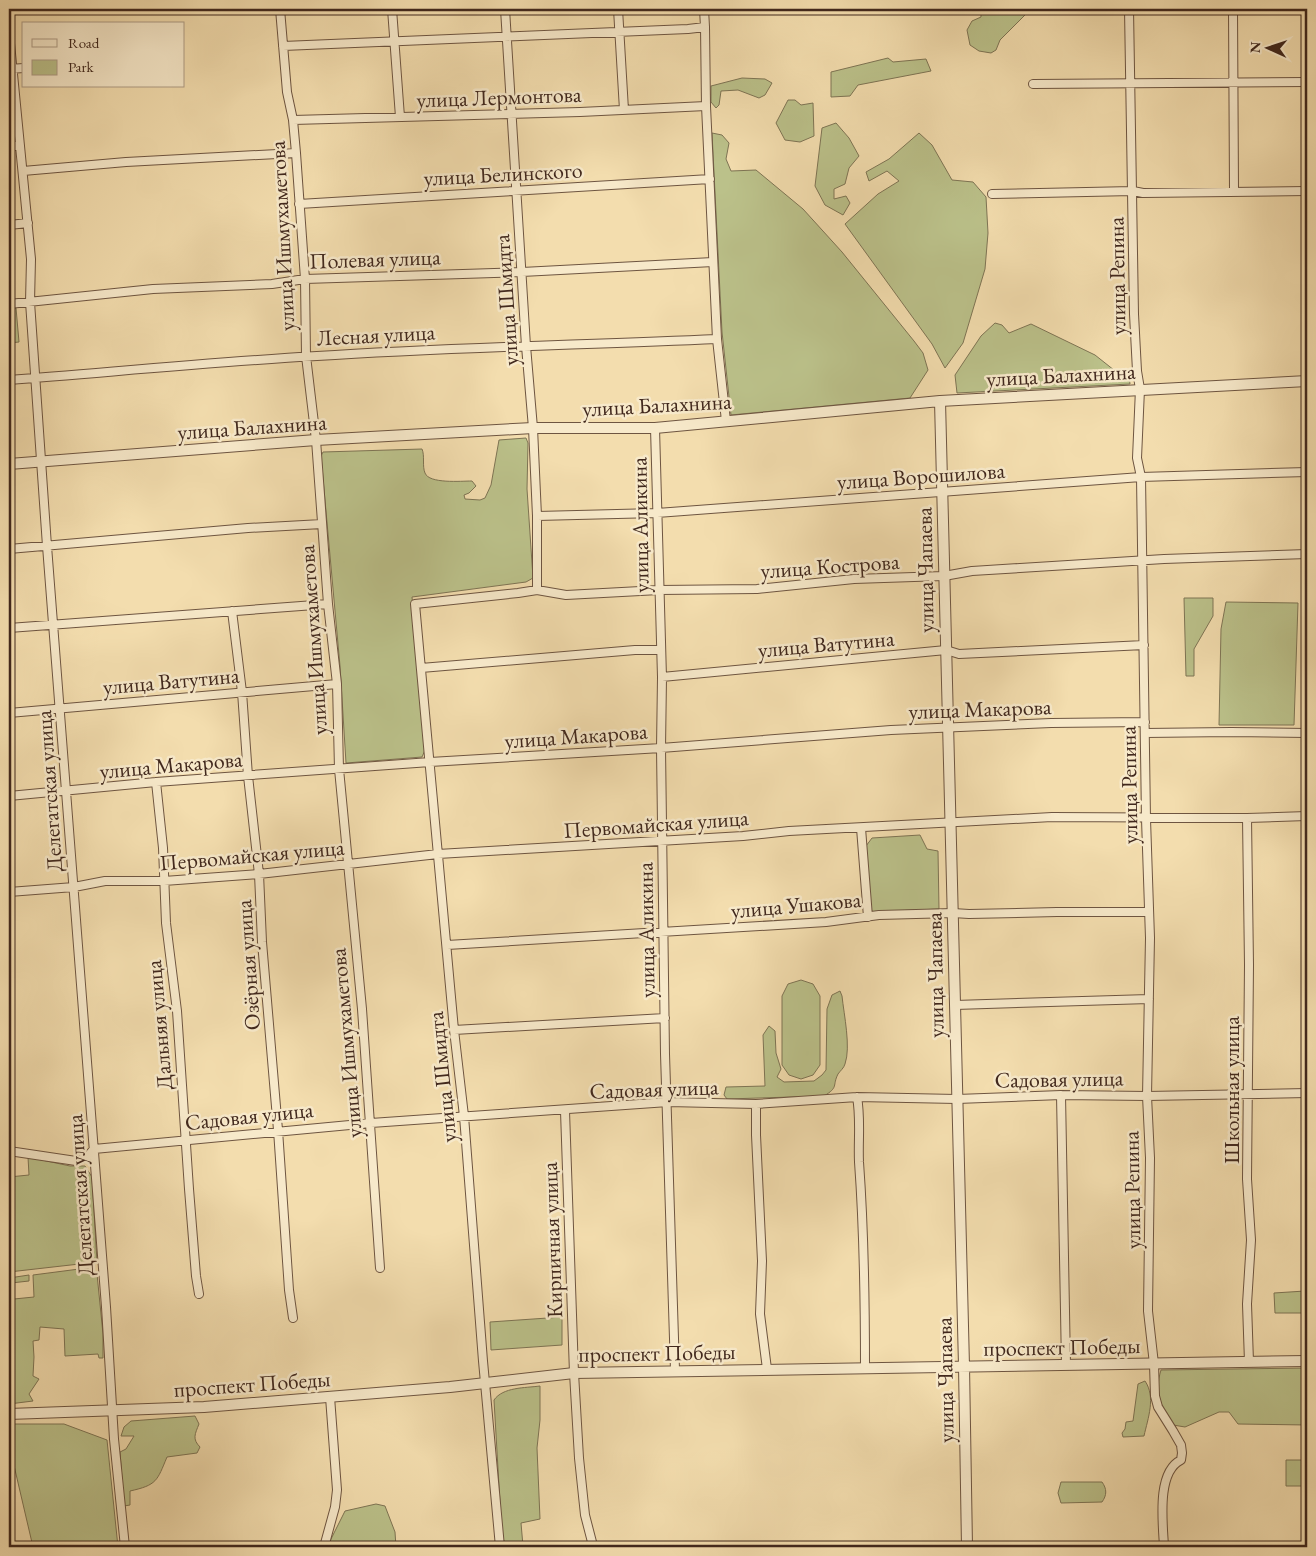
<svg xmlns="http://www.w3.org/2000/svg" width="1316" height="1556" font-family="'EB Garamond',serif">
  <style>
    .green { fill: #bbc18a; stroke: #7e7454 }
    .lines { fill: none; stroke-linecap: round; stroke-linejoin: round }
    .minor-casing { stroke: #6e5541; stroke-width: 10 }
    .tertiary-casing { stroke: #6e5541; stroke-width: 12 }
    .minor { stroke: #f7e9ca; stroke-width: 8 }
    .tertiary { stroke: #f7e9ca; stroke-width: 10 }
    .labels { text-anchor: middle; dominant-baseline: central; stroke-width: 5; stroke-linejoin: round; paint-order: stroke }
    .street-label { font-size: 22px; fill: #41281d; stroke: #f7e9ca }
  </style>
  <rect width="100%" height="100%" fill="#f3ddae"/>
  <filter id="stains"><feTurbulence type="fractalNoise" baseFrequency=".004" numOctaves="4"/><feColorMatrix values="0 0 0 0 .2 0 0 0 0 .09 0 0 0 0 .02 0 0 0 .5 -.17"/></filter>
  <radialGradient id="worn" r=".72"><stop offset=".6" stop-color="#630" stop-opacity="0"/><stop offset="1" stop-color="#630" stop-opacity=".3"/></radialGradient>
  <path class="green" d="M981,9H1027V13L1000,40L996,50L991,53L979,51L970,45L967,30L972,21L981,17Z
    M888,58L893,62L926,59L931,71L858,85L850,96L831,97V72Z
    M742,78L765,79L772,83L765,95L759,98L738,90L721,91L719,105L716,108L711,102V86Z
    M788,100H795L801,105L813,103L814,136L800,142L785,140L776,123Z
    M836,123L849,138L859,156L849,168L845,184L834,189V199L846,196L850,203L843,215L825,205L815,186L822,128Z
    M712,133L722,135L729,143L726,159L731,171L756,170L803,209L842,252L914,341L923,353L928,370L910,398L731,415L722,332Z
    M919,133L932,145L952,180L973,182L986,197L988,233L985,269L963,343L945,368L932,344L845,224L878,194L899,181L887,171L869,181L866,172L889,159Z
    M16,308L19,342L9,343V309Z
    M995,323L1002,325L1009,333L1031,324L1095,355L1119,374L1129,376L1130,384L957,393L955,375L981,336Z
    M526,438L528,443L527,489L533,578L526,582L412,597L425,750L422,757L346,763L340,666L321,456L323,452L422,449C425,456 422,466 425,473C429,484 461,481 472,481L476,486L469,493L464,495L465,499L480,500L485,498L491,485L499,440Z
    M1184,598H1213V616L1194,649V676H1186Z
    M1226,602L1298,603L1294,725H1219L1221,629Z
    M920,835L927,849L938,851L939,909L870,912L866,846L872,838Z
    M801,980L813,984L820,996V1065L813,1075L801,1079L789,1075L782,1065V996L788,984Z
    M840,991L842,996C844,1015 851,1047 845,1064C844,1068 840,1071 838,1074C832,1086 839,1087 824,1096L727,1099L724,1095L726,1087L765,1086L763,1035L769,1026L775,1031L776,1053L781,1069L777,1077L784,1082L814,1081L822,1075L826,1070L827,1009L832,995Z
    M28,1157L70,1166H85L92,1177L97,1262L9,1272V1177L29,1175Z
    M1305,1198H1307V1313H1275L1274,1293L1305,1291Z
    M87,1268L97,1274L103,1334V1358H99L98,1354L65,1356L64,1329L40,1327L39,1340L33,1341L34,1357L33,1376L39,1379L29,1394L33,1401L9,1404V1394L12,1391L9,1386V1278L29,1275V1281L11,1283L14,1299L34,1297L33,1275Z
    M562,1317V1345L491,1350L490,1322Z
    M1307,1368V1425L1238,1424L1229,1412H1219L1185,1427L1173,1425C1161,1406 1154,1393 1161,1370Z
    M1145,1381C1156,1397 1148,1418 1144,1436L1123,1437L1122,1433L1125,1429L1126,1422L1133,1421L1138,1384Z
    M540,1386V1420L537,1448L540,1519L521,1523L523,1546L507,1547L502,1537L494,1400C503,1387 525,1388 540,1386Z
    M195,1416L199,1424C195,1434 192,1439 200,1447L197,1453L167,1457C157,1481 157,1485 130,1491V1505L124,1506L120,1452L126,1449L134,1436H121L124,1427L131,1421Z
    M9,1424H64L107,1440L118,1547H33L9,1444Z
    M1286,1460H1307V1486H1286Z
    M1061,1482H1102C1107,1489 1107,1495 1102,1502L1061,1503L1058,1493Z
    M376,1504L385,1506L395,1532L396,1547H327L345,1511Z"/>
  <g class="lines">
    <defs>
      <path id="minor" d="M280,9L287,92L293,120L296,153L305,279L306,356L316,440L328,604L337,684L339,769L362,1009L380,1268
        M392,9L400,117
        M505,9L526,346L533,428L537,516V590
        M618,9L624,110
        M704,9L705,27L706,106L717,339L726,421
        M1129,9L1134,314L1137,371L1140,389L1137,458L1141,477L1146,819L1150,938L1147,1096L1150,1158L1148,1311L1154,1364L1155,1396L1158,1407L1173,1431L1181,1445L1182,1453L1181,1460C1156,1472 1163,1524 1164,1547
        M1233,9L1234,191
        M9,33L31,259L30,302L47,546L106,1307L114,1439L125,1547
        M283,46L688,29L705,27
        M9,69L24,68
        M1033,84L1307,82
        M293,120L580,112L706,106
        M9,146H20
        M23,171L126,162L296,153
        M992,194L1133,191L1143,193L1307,191
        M299,204L710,179
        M9,225L28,223
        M9,304L153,289L272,284L305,279L522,272L713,262
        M9,380C112,372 214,362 317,356C450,347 584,345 717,339
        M655,428L662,677L661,748L665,1054L675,1370
        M537,516L657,513L1141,477L1307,472
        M9,549L248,528L322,524
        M232,611L242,692L248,776L259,874L262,942L278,1130L289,1290L293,1318
        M9,628L328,604
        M421,668L635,650H661
        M662,677L946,650L959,654L1144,645
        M9,713L337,684
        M1145,733L1231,732L1307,733
        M156,782L163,848L166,923L177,1011L189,1189L196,1276L199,1294
        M9,796L156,782L430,762L661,748L891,730L1051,723L1145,722
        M1247,818L1249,965L1247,1179L1251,1240L1247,1304L1249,1362
        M861,828L868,917
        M9,892L74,887L105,881H164L259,874L438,854L743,836L789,831L1052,817L1247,818L1307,816
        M447,945L826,922L879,915L953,913L969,914L1057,912H1149
        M955,1005L1149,999
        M454,1030L665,1018
        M1061,1095L1066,1365
        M857,1097C861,1119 858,1140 859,1162C864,1230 865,1299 865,1368
        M756,1104V1135L762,1261L760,1314L767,1369
        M565,1111L574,1373L579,1458L585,1515L592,1542V1547
        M9,1151L76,1161L87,1157L94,1149L371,1123L668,1102L756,1104L857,1097L957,1099L1061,1095L1147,1096L1307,1093
        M324,1547L335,1507L337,1490L330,1397
        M500,1547L483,1361L464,1116L454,1030L415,604L518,593L537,590L566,595L659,590L757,589L854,579L944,576L972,571L1164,559L1307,554"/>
      <path id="tertiary" d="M940,401L964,1366L967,1547
        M9,464L316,440L533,428H655L940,401L1307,381
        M9,1414L204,1407L450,1387L574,1373L1307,1361"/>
    </defs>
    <use href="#minor" class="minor-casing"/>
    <use href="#tertiary" class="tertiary-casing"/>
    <use href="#minor" class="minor"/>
    <use href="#tertiary" class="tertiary"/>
  </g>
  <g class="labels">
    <g class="street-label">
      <text transform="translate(499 97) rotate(-2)">улица Лермонтова</text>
      <text transform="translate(503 174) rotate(-3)">улица Белинского</text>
      <text transform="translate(282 236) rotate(-93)">улица Ишмухаметова</text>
      <text transform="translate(375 259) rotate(-2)">Полевая улица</text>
      <text transform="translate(1117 276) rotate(-91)">улица Репина</text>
      <text transform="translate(506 300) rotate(-94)">улица Шмидта</text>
      <text transform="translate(376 335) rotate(-3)">Лесная улица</text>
      <text transform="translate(1061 375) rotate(-3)">улица Балахнина</text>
      <text transform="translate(657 405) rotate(-3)">улица Балахнина</text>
      <text transform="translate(252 427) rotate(-4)">улица Балахнина</text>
      <text transform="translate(921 476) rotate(-4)">улица Ворошилова</text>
      <text transform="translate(640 525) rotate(-91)">улица Аликина</text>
      <text transform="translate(830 566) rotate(-4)">улица Кострова</text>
      <text transform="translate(925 570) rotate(-91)">улица Чапаева</text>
      <text transform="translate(313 640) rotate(-94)">улица Ишмухаметова</text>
      <text transform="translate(826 644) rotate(-5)">улица Ватутина</text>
      <text transform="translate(171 681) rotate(-5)">улица Ватутина</text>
      <text transform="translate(980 709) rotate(-2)">улица Макарова</text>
      <text transform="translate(576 736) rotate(-4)">улица Макарова</text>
      <text transform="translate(171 765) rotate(-5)">улица Макарова</text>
      <text transform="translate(1129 785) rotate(-91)">улица Репина</text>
      <text transform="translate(49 791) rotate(-94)">Делегатская улица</text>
      <text transform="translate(656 824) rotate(-4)">Первомайская улица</text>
      <text transform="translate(252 855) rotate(-5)">Первомайская улица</text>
      <text transform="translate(796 905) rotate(-5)">улица Ушакова</text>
      <text transform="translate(646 930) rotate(-91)">улица Аликина</text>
      <text transform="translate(248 965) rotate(-94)">Озёрная улица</text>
      <text transform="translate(935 975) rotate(-91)">улица Чапаева</text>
      <text transform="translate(159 1025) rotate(-95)">Дальняя улица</text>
      <text transform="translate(346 1043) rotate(-95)">улица Ишмухаметова</text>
      <text transform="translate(442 1077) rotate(-96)">улица Шмидта</text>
      <text transform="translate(1059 1079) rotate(-1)">Садовая улица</text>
      <text transform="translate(654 1089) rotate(-2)">Садовая улица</text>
      <text transform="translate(1231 1090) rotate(-90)">Школьная улица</text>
      <text transform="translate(249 1116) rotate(-6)">Садовая улица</text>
      <text transform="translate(1132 1190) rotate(-91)">улица Репина</text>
      <text transform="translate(80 1195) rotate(-94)">Делегатская улица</text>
      <text transform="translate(552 1240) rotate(-92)">Кирпичная улица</text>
      <text transform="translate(1062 1347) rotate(-1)">проспект Победы</text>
      <text transform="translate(657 1353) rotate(-1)">проспект Победы</text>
      <text transform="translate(945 1380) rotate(-91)">улица Чапаева</text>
      <text transform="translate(252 1384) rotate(-4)">проспект Победы</text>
    </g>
  </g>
  <rect width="1316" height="1556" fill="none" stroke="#f3ddae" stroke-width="30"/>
  <rect x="10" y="10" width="1296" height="1536" fill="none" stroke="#41281d" stroke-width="2.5"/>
  <rect x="15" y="15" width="1286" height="1526" fill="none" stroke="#41281d"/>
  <rect x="22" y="22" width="162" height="65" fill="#f7e9ca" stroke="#ae9c85"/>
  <rect x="32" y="39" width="25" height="8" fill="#f7e9ca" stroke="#ae9c85"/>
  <text x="68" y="48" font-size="15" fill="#41281d">Road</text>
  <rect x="32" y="60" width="25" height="15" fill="#bbc18a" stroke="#ae9c85"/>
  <text x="68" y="72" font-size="15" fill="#41281d">Park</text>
  <g transform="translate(1268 48) rotate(273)" stroke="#f7e9ca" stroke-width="4" paint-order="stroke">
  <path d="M0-4L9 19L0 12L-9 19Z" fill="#41281d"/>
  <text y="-8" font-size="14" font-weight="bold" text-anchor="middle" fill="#41281d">N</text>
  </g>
  <rect width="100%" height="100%" filter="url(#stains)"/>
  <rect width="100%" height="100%" fill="url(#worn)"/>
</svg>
